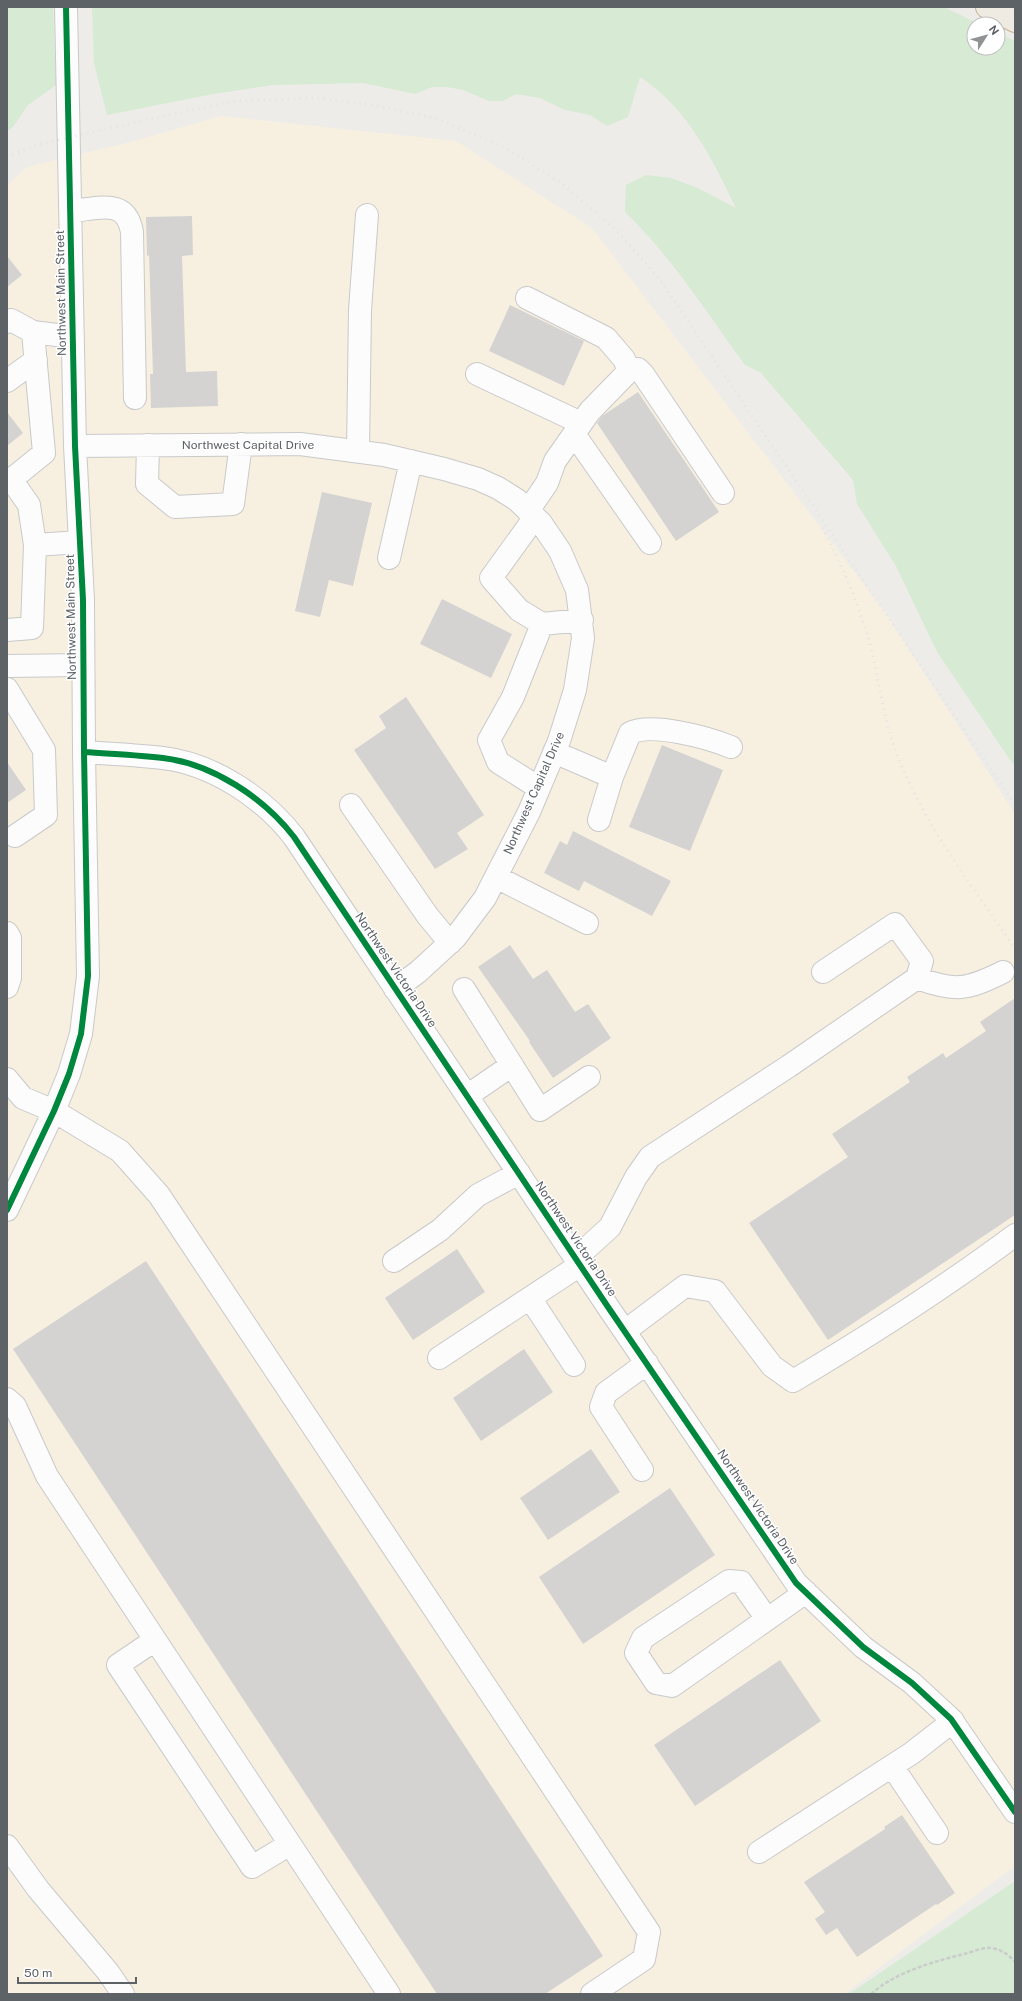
<svg xmlns="http://www.w3.org/2000/svg" width="1022" height="2001" font-family="'Public Sans',sans-serif">
  <style>
    .commercial { fill: #f7f0e1 }
    .green { fill: #d7ead3 }
    .building { fill: #d4d3d1 }
    .lines { fill: none; stroke-linecap: round; stroke-linejoin: round }
    .minor-casing { stroke: #c9c9c9; stroke-width: 24 }
    .highway-casing { stroke: #c6b394; stroke-width: 24 }
    .path { stroke: #cacecb; stroke-width: 2.5; stroke-dasharray: 4 2; stroke-linecap: butt }
    .minor { stroke: #fcfcfc; stroke-width: 22 }
    .highway { stroke: #f0ebe2; stroke-width: 22 }
    .rail { stroke: #e3e3e3; stroke-width: 3; stroke-dasharray: 1 5; stroke-linecap: butt }
    .cycleway-casing { stroke: #fff; stroke-width: 8 }
    .cycleway { stroke: #00873e; stroke-width: 6 }
    .labels { text-anchor: middle; dominant-baseline: central; stroke-width: 3; stroke-linejoin: round; paint-order: stroke }
    .street-label { font-size: 12px; fill: #5d6267; stroke: #fff }
  </style>
  <rect width="100%" height="100%" fill="#eeece8"/>
  <path class="commercial" d="M221,116L456,141L592,228L885,612L1015,814V1866L844,1994H7V186L27,167L131,142Z"/>
  <path class="green" d="M7,7H53L56,85L28,105L13,127L7,131Z
    M92,7H944L979,24H974V48H998V33L1015,41V767L937,652L896,566L857,504L853,480L761,373L745,365C707,313 672,257 625,212L626,185L646,175L671,178L698,188L736,208C711,157 689,110 640,77L628,117L607,126L590,115L565,110L540,98L516,94L503,101H489L463,90L448,87H432L415,94L363,83L273,85L213,94L107,115L94,63Z
    M1015,1881V1994H849Z"/>
  <path class="building" d="M192,216L193,255L182,256L186,372L217,371L218,406L151,408L150,374H153L149,255L147,256L146,217Z
    M7,256L22,275L7,287Z
    M510,305L584,341L564,386L489,351Z
    M638,392L719,512L676,541L597,423L602,416Z
    M7,412L23,433L7,446Z
    M322,492L372,503L353,586L329,580L320,617L295,611Z
    M442,599L512,634L491,678L420,644Z
    M406,697L484,815L457,833L468,849L435,869L354,750L386,728L379,716Z
    M662,745L723,770L690,851L629,827Z
    M7,762L26,790L7,803Z
    M573,831L671,881L652,916L584,881L579,891L544,873L560,841L567,845Z
    M510,945L533,979L547,970L575,1012L588,1004L611,1038L553,1078L529,1042L530,1041L478,967Z
    M1015,998V1215L828,1340L749,1223L848,1157L832,1134L910,1082L907,1077L943,1053L946,1058L986,1031L980,1022Z
    M457,1249L485,1292L413,1340L385,1298Z
    M146,1261L603,1956L545,1994H437L13,1349Z
    M524,1349L553,1392L481,1441L453,1398Z
    M591,1449L620,1492L548,1540L520,1498Z
    M670,1488L715,1555L583,1644L539,1577Z
    M780,1660L821,1721L695,1806L654,1745Z
    M902,1815L955,1893L937,1905L936,1904L857,1957L837,1928L826,1935L815,1919L825,1912L804,1882L885,1829L884,1827Z"/>
  <g class="lines">
    <defs>
      <path id="minor" d="M71,211C98,209 126,197 132,232L135,398
        M527,298L606,338L624,359L629,371
        M7,322L11,320L33,332L73,337
        M477,374L581,423
        M7,381L36,360
        M574,434L650,543
        M148,445L147,484L175,507L233,504L241,444
        M75,446L300,444L384,455L444,469L478,479L498,488L517,500L541,523L560,551L577,590L583,638L575,690L559,741L529,812L485,898L455,938L418,972L395,989
        M358,451L360,310L367,215
        M11,479L29,505L35,545L80,542
        M7,483L44,453L33,332
        M528,511L547,483L555,461L590,411L629,371L638,369L643,374L723,493
        M535,517L491,578L519,610L542,624L582,620
        M389,558L411,461
        M7,630L32,628L35,545
        M7,666L83,665
        M7,689L44,750L46,815L15,836
        M84,752C110,754 137,755 163,758C213,764 264,798 294,837L608,1307L796,1583L863,1647L912,1683L951,1719L1015,1812
        M554,752L612,777L630,733C652,722 709,738 731,747
        M539,788L498,762L489,740L513,697L542,624
        M351,805L427,915L450,943
        M599,820L612,777
        M496,877L587,923
        M7,933L10,938V978L7,987
        M917,978C955,992 967,990 1003,972
        M464,989L540,1110L589,1077
        M7,1079L23,1098L54,1111L120,1151L159,1195L649,1932L644,1959L592,1994
        M467,1096L512,1065
        M7,1210L54,1111L69,1074L81,1034L88,976L84,752L83,600L75,446L66,7
        M576,1258L610,1227L636,1177L650,1157L789,1066L917,978L922,961L895,924L823,972
        M394,1261L440,1230L478,1195L519,1173
        M530,1298L574,1365
        M625,1331L685,1286L715,1291L772,1366L793,1381C869,1336 944,1288 1015,1235
        M439,1358L580,1265
        M7,1399L15,1406L47,1476L389,1994
        M642,1470L601,1407L606,1393L647,1363
        M767,1619L741,1582L729,1581L643,1638L636,1653L656,1683L672,1686L806,1592
        M155,1640L118,1665L252,1867L290,1844
        M892,1766L937,1833
        M7,1846L38,1889L108,1972L123,1994
        M759,1852L912,1753L953,1721"/>
      <path id="highway" d="M987,7L1015,21"/>
    </defs>
    <use href="#minor" class="minor-casing"/>
    <use href="#highway" class="highway-casing"/>
    <path class="path" d="M871,1994C896,1972 932,1962 964,1954C972,1952 983,1947 991,1948C1001,1949 1009,1955 1015,1962"/>
    <use href="#minor" class="minor"/>
    <use href="#highway" class="highway"/>
    <path class="rail" d="M7,157L37,145L163,116L236,101L316,98L371,105L435,118L504,147L560,182L617,231L661,281L1015,805
      M822,528C842,564 857,601 869,640C878,674 882,710 893,743C919,819 971,884 1015,949"/>
    <defs>
      <path id="cycleway" d="M84,752C110,754 137,755 163,758C213,764 264,798 294,837L608,1307L796,1583L863,1647L912,1683L951,1719L1015,1812
        M7,1210L54,1111L69,1074L81,1034L88,976L84,752L83,600L75,446L66,7"/>
    </defs>
    <use href="#cycleway" class="cycleway-casing"/>
    <use href="#cycleway" class="cycleway"/>
  </g>
  <g class="labels">
    <g class="street-label">
      <text transform="translate(61 293) rotate(-91)">Northwest Main Street</text>
      <text x="248" y="445">Northwest Capital Drive</text>
      <text transform="translate(71 617) rotate(-91)">Northwest Main Street</text>
      <text transform="translate(534 793) rotate(-66)">Northwest Capital Drive</text>
      <text transform="translate(396 970) rotate(56)">Northwest Victoria Drive</text>
      <text transform="translate(576 1239) rotate(56)">Northwest Victoria Drive</text>
      <text transform="translate(758 1507) rotate(56)">Northwest Victoria Drive</text>
    </g>
  </g>
  <rect width="1022" height="2001" fill="none" stroke="#5d6267" stroke-width="16"/>
  <g transform="translate(986 36) rotate(54)"><circle r="19" fill="#ffffff" stroke="#bec0c2"/>
  <path d="M0-3L7 15L0 10L-7 15Z" fill="#909294"/>
  <text y="-6" font-size="11" font-weight="bold" text-anchor="middle" fill="#5d6267">N</text>
  </g>
  <path d="M18 1977v6h118v-6" fill="none" stroke="#5d6267" stroke-width="2"/>
  <text x="24" y="1977" font-size="12" fill="#5d6267" stroke="#ffffff" stroke-width="3" paint-order="stroke">50 m</text>
</svg>
